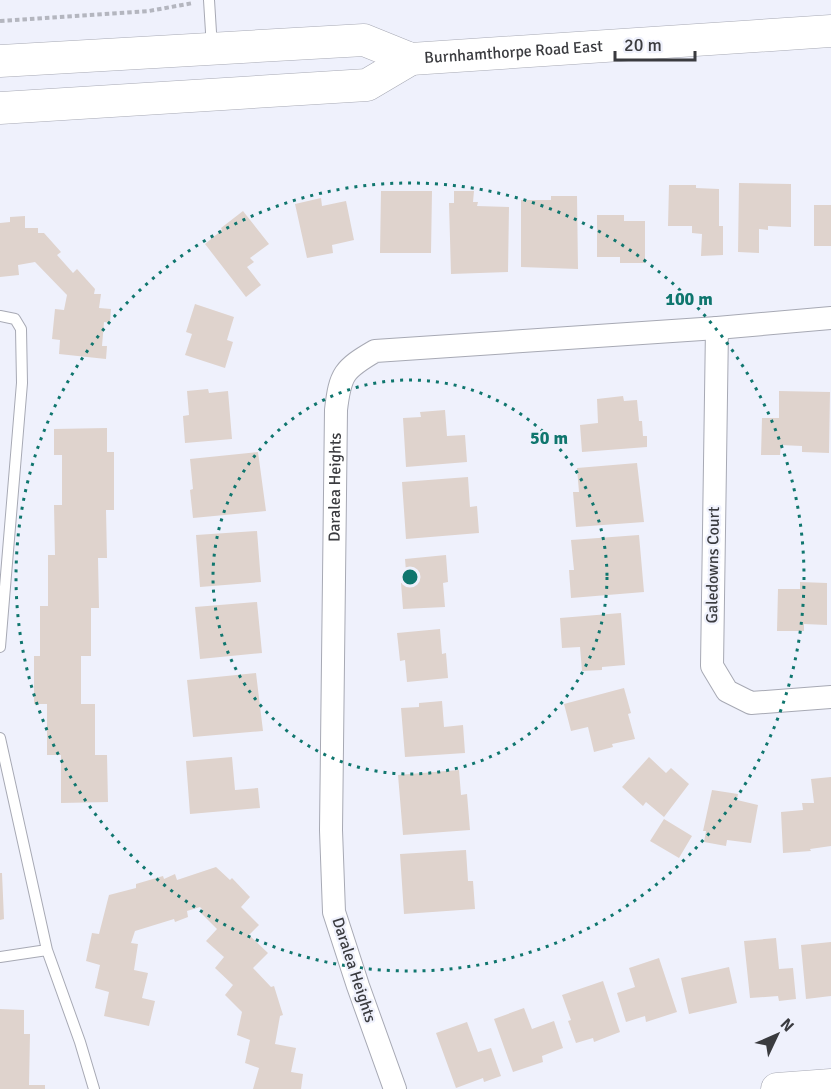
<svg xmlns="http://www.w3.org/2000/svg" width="831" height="1089" font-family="Signika,sans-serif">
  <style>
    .building { fill: #dfd3cd }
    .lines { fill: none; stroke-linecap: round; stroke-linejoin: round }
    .lane-casing { stroke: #a7a9b4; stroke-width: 12 }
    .street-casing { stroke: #a7a9b4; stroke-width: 24 }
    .secondary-casing { stroke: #a7a9b4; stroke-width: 33 }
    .path { stroke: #b4b6bf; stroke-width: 4; stroke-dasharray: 4.5 3; stroke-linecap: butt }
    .lane { stroke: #fff; stroke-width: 10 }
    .street { stroke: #fff; stroke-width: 22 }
    .secondary { stroke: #fff; stroke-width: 32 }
    .ring { fill: none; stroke: #0f766e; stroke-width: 3; stroke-dasharray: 3 6 }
    .labels { text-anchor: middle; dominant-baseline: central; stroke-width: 4.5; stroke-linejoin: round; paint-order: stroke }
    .street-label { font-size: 16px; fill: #3a3b3f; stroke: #eff1fc }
    .centre { fill: #0f766e; stroke: #eff1fc; stroke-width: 3 }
    .ring-label { font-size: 18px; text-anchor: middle; font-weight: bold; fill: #0f766e; stroke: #eff1fc; stroke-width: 4.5; stroke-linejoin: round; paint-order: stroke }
  </style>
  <rect width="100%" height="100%" fill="#eff1fc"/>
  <path class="building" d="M739,183L791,184V227L768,226V230L759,229V253L738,252Z
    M669,185H696V188L719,189V226H723V255L701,256L702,234L692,233V226H668Z
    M381,191H432L431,253H380Z
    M454,191H474L473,202H478L477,206L509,207L508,272L451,274L449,203H454Z
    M551,196H577L578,269L521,267V200H551Z
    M321,198L322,206L346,201L354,240L332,245L333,253L307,258L295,204Z
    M814,205H831V246H814Z
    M243,211L269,244L250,258L254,262L247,267L261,285L246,297L205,244L222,230L221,228Z
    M597,215H624V221H645V263H620V257H597Z
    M25,216V228H38V233H44L61,252L57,255L73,273L77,269L95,289L94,294H101L99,308L111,309L110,323L104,322L102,346H107L106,359L59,354L60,340L52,339L55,309L64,310L67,295L35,262L18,265L19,275L0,277V223L10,222V217Z
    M195,304L234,317L227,340L233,342L225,368L185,355L192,334L186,332Z
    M208,389L209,393L228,391L232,439L185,443L183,416L189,415L187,391Z
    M779,391L830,392L829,453L802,452V446L781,445L780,455H761L762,418H779Z
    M623,396L624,401L637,400L639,421H642L643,436H647V447L582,452L580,425L598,423L597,399Z
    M445,410L447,436L465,435L467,462L406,467L403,418L421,417L420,412Z
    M107,428V452H114V510H106L107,558H98L99,608H91V656H81V704H95V755H107L108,802L61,803V755H47V704H34V656H40V606H48V555H55L54,505H62V455H54V429Z
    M258,452L266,511L193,518L190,490L193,489L190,459Z
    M637,463L644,522L576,527L573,492H579L577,468Z
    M468,477L470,507L477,506L479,533L406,539L402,482Z
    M257,531L261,582L200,587L196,535Z
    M639,535L644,592L571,598L569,570H574L571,540Z
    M446,555L448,582L443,583L445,607L403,609L401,583H407L405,559Z
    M800,582L827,583V625L804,624V631H777L778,589H800Z
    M257,602L262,653L200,659L195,607Z
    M621,613L625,665L602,667V670L582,671L580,647L562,648L560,618Z
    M440,629L442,654L446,653L448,678L407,682L405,660L400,661L397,633Z
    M256,673L263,731L193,737L187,680Z
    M624,688L631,713L628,714L635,739L612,744L613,747L594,752L588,727L571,731L564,704Z
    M442,701L444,727L463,725L465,753L405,757L401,708L419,707V703Z
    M232,757L235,790L258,788L260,808L190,814L186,761Z
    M649,757L666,773L671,768L689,784L664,817L646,802L643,806L622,787Z
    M459,770L461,795L467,794L470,830L403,835L398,775Z
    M831,777V846L810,849L811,851L783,853L781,812L803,810L802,803H814L811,779Z
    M712,790L738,794L737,800L758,805L751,843L727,840L726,846L704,842L706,831H703Z
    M664,819L692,836L679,858L650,841Z
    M466,850L468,881H473L475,909L404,914L400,854Z
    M216,867L230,880L232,878L250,897L241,907L259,925L249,935L268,953L253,968L271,987L274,986L283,1015L280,1016L275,1044L296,1048L291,1072L303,1074L301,1089H253L259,1068L245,1063L250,1040L237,1035L242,1012L225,995L233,985L215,968L224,957L206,941L217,929L200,912L202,909L200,907L187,911L188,917L175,922L174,919L135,931L131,943L138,944L134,970L148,973L142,998L155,1001L149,1026L104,1016L109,992L95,988L100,965L86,961L92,933L99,934L109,895L136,888V884L163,876L164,879L175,874L177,880Z
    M0,873H2L4,919L0,920Z
    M776,938L779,969L793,968L796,999L779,1001L778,996L750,998L744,941Z
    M831,942V996L806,999L801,945Z
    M659,958L677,1012L646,1022L645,1016L626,1022L617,993L635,987L629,968Z
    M729,967L737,1003L689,1014L681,978Z
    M603,981L620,1032L594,1042L593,1038L576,1043L568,1021L571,1020L562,995Z
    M524,1008L532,1029L554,1021L563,1048L542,1056L543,1062L513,1072L494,1019Z
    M0,1009L24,1010V1034H30L29,1085H45V1089H0Z
    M467,1022L478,1052L491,1048L501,1076L484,1082L483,1078L456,1088L436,1033Z"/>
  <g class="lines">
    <defs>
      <path id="lane" d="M209,0L212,48
        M0,316L15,319L21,329L22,383L0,647
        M0,738L47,950L80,1042L94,1089
        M0,957L47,950"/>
      <g id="street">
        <path d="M717,328L712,666L727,691L751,703L831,697"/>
        <path id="s1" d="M395,1089L358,986L334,912L331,830L336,410C340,374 344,369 375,351L717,328L831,318"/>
      </g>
      <g id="secondary">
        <path id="s2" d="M0,61L364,40L411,59L831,31"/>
        <path d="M0,108L367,85L411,59"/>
        <path d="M777,1089L831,1085"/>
      </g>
    </defs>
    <use href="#lane" class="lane-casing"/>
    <use href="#street" class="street-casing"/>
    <use href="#secondary" class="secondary-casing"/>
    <path class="path" d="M0,21L149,11L193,3"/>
    <use href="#lane" class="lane"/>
    <use href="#street" class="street"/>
    <use href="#secondary" class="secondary"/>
  </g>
  <g class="ring">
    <circle cx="410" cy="577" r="197"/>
    <circle cx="410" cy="577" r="394"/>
  </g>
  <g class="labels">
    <g class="street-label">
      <text stroke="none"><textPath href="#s2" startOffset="518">Burnhamthorpe Road East</textPath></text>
      <text stroke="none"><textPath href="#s1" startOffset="612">Daralea Heights</textPath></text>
      <text transform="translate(713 565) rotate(-89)">Galedowns Court</text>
      <text transform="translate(354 970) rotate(72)">Daralea Heights</text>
    </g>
  </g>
  <circle cx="410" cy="577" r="9" class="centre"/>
  <g class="ring-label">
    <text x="689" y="305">100 m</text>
    <text x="549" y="444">50 m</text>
  </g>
  <g transform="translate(777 1035) rotate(46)" stroke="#eff1fc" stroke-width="4.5" paint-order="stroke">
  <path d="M0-4.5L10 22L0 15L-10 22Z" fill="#3a3b3f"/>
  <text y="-9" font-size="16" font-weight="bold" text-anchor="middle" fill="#3a3b3f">N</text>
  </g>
  <path d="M615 51v9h80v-9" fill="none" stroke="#3a3b3f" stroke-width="3"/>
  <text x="624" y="51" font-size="18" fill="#3a3b3f" stroke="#eff1fc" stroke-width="4.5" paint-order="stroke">20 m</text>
</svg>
